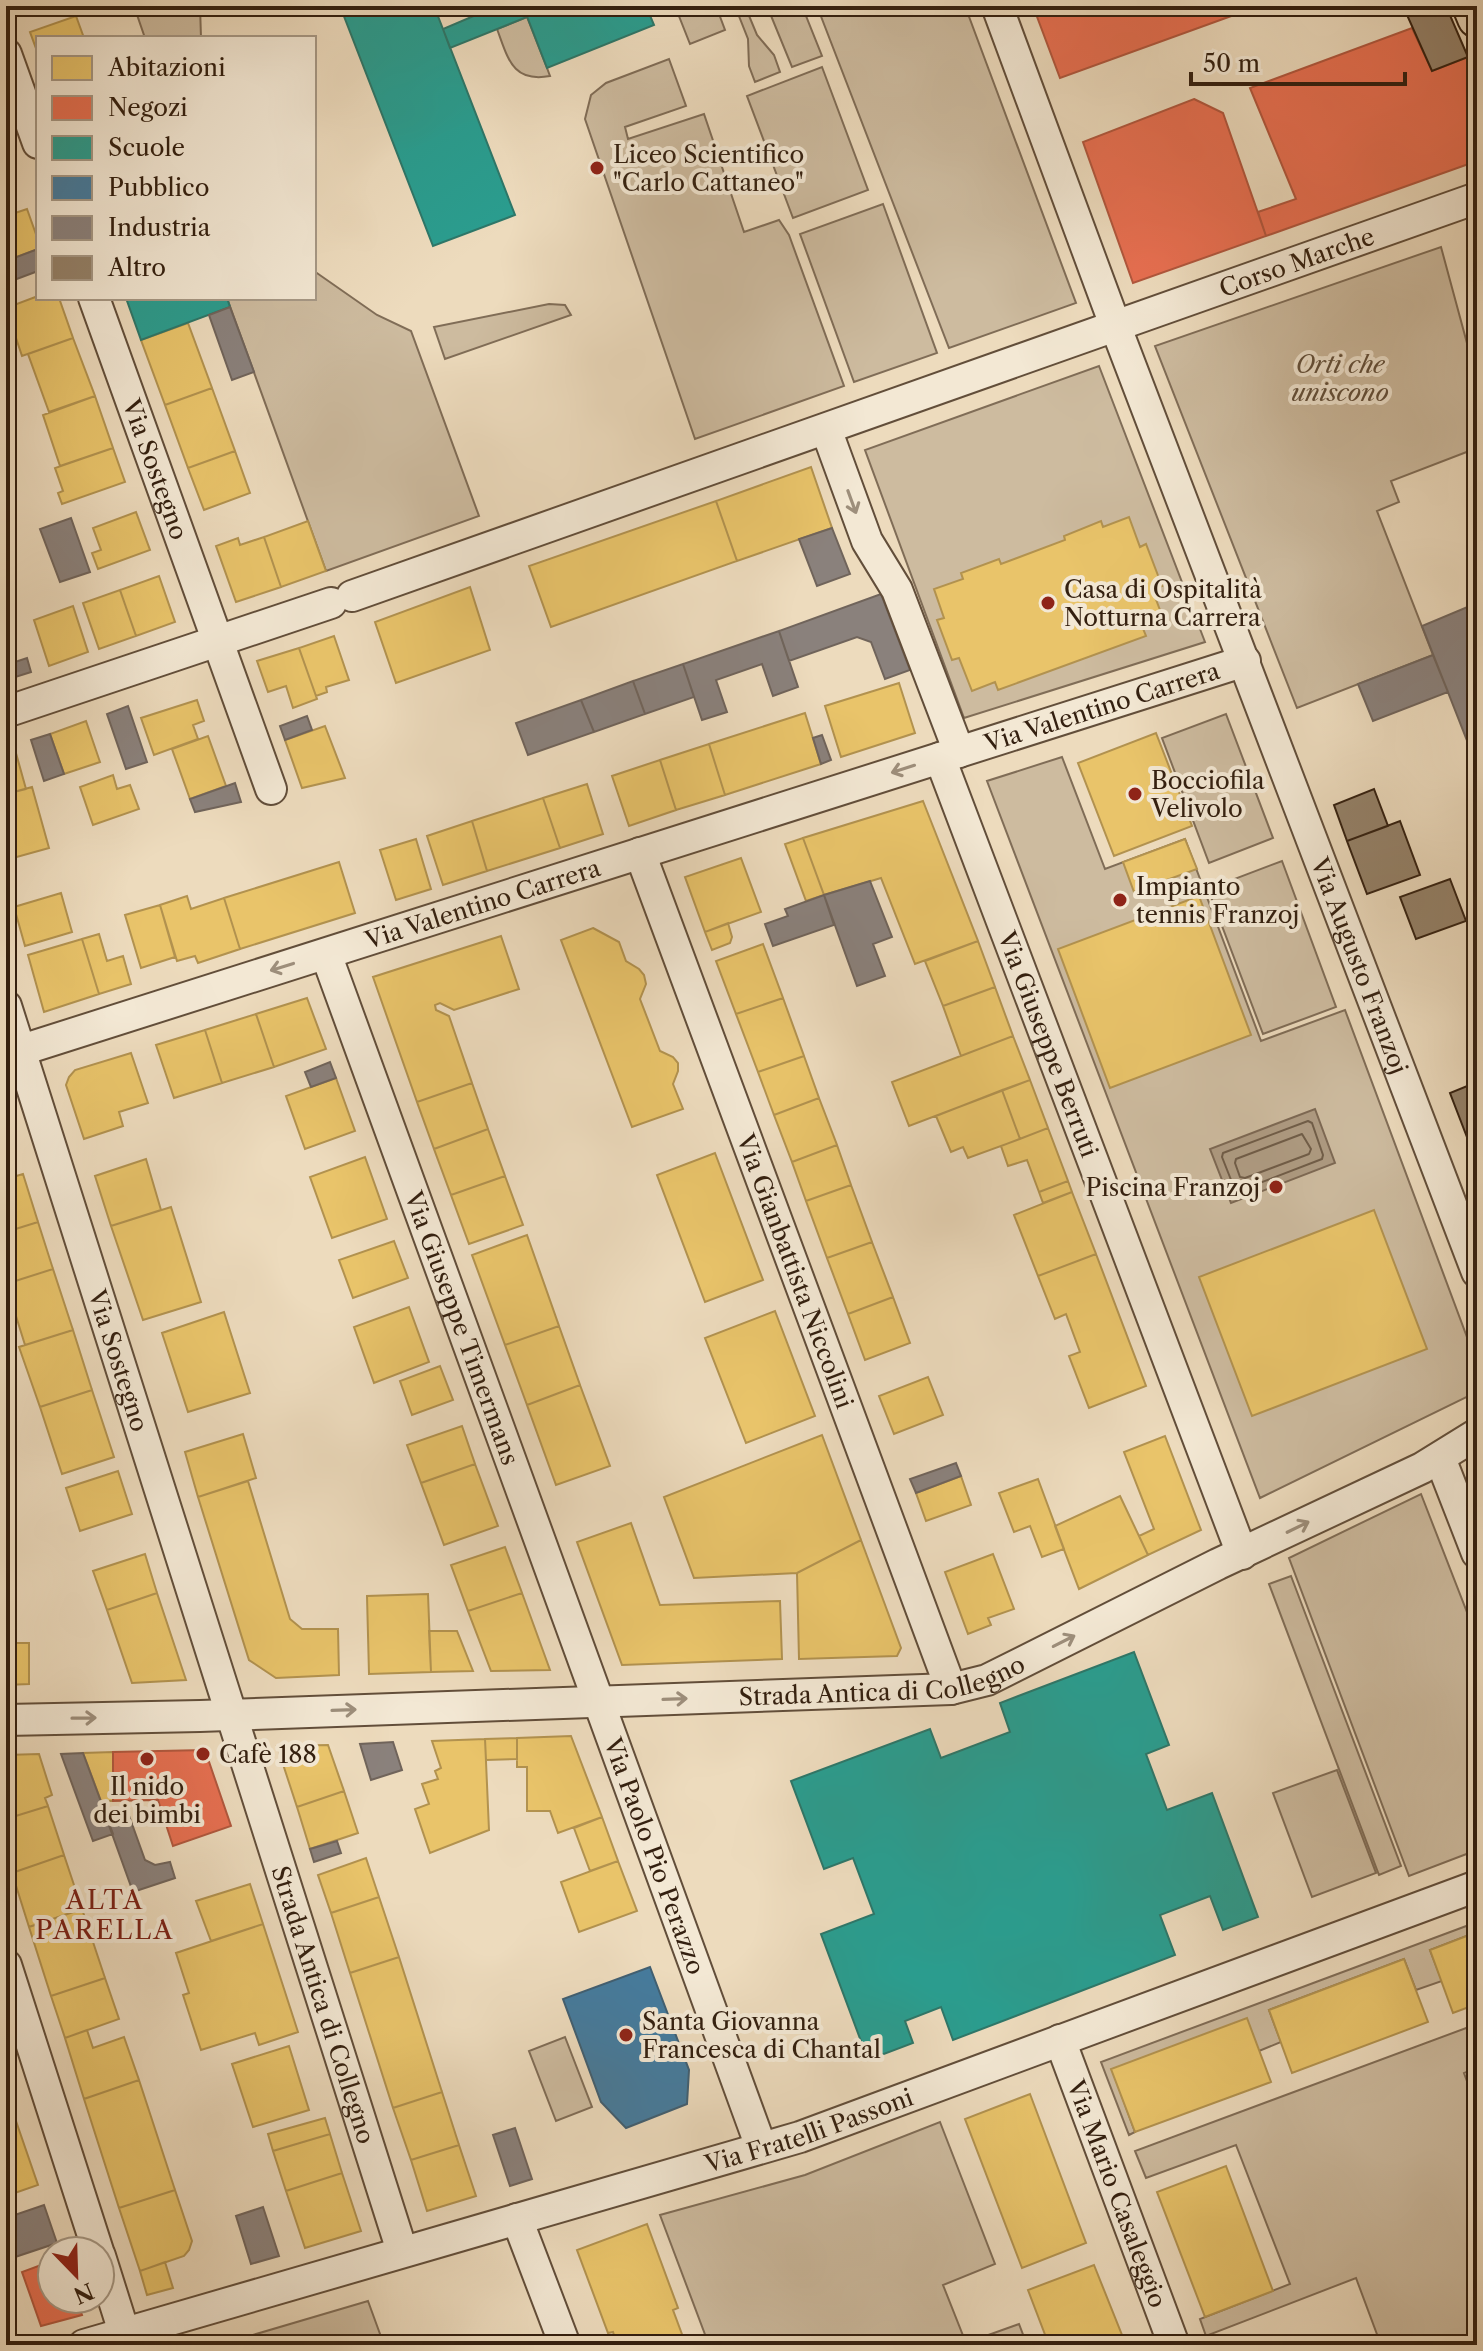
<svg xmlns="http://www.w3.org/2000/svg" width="1483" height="2351" font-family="'Libre Caslon Text',serif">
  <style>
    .green { fill: #cdbb9f; stroke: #806d57; stroke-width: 2 }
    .water { fill: #ae9b82; stroke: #7d6954; stroke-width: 2 }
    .homes { fill: #e9c46a; stroke: #b2924f; stroke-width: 2 }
    .shops { fill: #e76f51; stroke: #b1573d; stroke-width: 2 }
    .schools { fill: #2a9d8f; stroke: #2d7769; stroke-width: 2 }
    .public { fill: #457b9d; stroke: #405f72; stroke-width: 2 }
    .industry { fill: #8a817c; stroke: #70645b; stroke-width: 2 }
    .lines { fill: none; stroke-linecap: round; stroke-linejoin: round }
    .shore { stroke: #705d48; stroke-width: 2 }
    .building { fill: #948169; stroke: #331f0f; stroke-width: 2 }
    .minor-casing { stroke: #624e3a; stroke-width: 34 }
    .major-casing { stroke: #331f0f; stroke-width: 42 }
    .minor { stroke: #f3e8d4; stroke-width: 30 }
    .major { stroke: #eddbbd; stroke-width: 38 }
    .oneway { stroke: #9d8e7b }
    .poi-dot { fill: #8f2418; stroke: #f3e8d4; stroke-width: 3 }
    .labels { text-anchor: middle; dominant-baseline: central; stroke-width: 8; stroke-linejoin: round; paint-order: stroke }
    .poi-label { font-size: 24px; fill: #331f0f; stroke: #f3e8d4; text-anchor: start }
    .street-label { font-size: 24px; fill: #331f0f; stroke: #f3e8d4 }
    .park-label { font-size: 24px; font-style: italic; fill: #614e3a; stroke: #f3e8d4 }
    .neighbourhood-label { font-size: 26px; letter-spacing: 2px; fill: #7a1f14; stroke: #f3e8d4 }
  </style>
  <rect width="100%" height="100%" fill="#eddbbd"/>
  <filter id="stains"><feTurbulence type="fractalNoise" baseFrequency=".0025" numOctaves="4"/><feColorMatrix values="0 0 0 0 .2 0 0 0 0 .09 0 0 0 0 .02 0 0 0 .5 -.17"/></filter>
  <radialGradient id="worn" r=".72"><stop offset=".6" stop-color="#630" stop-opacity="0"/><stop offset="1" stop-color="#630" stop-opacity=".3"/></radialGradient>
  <path class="green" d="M134,6H200L201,38H145Z
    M675,6H716L725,30L690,44Z
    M735,6H745L757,35L774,55L780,72L755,82L749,66L748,39Z
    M767,6H802L822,56L792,67Z
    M817,6H965L1076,303L949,348Z
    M527,17L547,68L550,76C512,83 508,58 497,29Z
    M669,59L686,106L625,127L628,139L704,114L744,232L779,220L789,235L844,386L695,439L585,119L591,95L606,83Z
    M822,67L868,190L793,218L747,96Z
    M883,204L937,353L854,382L800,234Z
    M1441,247L1471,358L1477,397V448L1391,481L1399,502L1377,511L1433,655L1297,708L1155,346Z
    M314,271L377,315L411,331L479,516L326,571L227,298H314Z
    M549,304L565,305L571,315L445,359L434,327Z
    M1099,366L1205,642L964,718L865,450Z
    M1226,714L1273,838L1209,863L1162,738Z
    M1062,757L1105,869L1185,839L1261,1041L1345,1010L1477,1364V1392L1260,1498L987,781Z
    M1282,861L1336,1007L1263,1034L1208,889Z
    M1421,1494L1477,1638V1850L1409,1876L1289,1558Z
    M1291,1576L1401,1866L1379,1875L1269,1584Z
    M1337,1770L1376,1873L1312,1897L1273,1793Z
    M1477,1922V1932L1430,1950L1442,1981L1416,1990L1404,1959L1269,2010L1281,2042L1259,2051L1112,2069L1135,2132L1129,2135L1101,2062Z
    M1477,2024V2068L1464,2073L1477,2108V2345H1381L1356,2278L1206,2336L1200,2319L1290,2284L1236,2145L1146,2178L1135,2151Z
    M565,2037L592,2107L556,2121L529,2051Z
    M940,2122L995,2264L943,2285L966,2343L1019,2324L1027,2345H709L660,2215L805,2175Z
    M368,2301L384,2345H353L350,2338L331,2345H219Z"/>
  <path class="water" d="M1315,1109L1335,1163L1231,1203L1210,1149Z"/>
  <path class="homes" d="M76,16L84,38H38V54L30,32Z
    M27,209L38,240V249L6,261V216Z
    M38,296V298H59L73,338L22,356L6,308Z
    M188,323L212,388L165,405L141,340Z
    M73,338L95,396L49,412L28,354Z
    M212,388L235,451L188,468L165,405Z
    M95,396L113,448L60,466L43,415Z
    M113,448L125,482L62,504L58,493L63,491L55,468Z
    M235,451L250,493L204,510L188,468Z
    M811,467L832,528L737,561L716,501Z
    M716,501L737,561L551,627L529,566Z
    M136,512L150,550L98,569L92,553L101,550L93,528Z
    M1129,517L1140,547L1146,544L1162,586L1152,589L1163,618L1142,626L1146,636L998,690L995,682L972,691L959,658L952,660L937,620L944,618L934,589L963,579L961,573L999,559L1001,564L1065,540L1064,536L1101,521L1103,527Z
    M308,521L326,571L281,587L264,537Z
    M264,537L281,587L236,602L216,546L238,538L240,545Z
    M159,576L175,622L136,636L120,590Z
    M470,587L490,650L396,683L375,622Z
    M120,590L136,636L99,649L83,603Z
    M73,606L88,652L49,666L34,620Z
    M334,636L349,680L326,687L327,692L316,696L299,648Z
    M299,648L317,699L293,708L286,686L268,692L257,661Z
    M899,683L915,733L841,757L825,706Z
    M197,700L204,721L193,725L198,739L154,755L141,718Z
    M805,713L821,764L725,795L709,744Z
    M86,721L100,762L64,774L50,734Z
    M325,726L345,778L302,788L285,740Z
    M1156,733L1192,826L1114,856L1078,763Z
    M208,736L226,786L190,799L172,749Z
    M709,744L725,795L676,810L660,760Z
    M14,746L26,789L6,794V748Z
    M660,760L676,810L629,826L612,776Z
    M113,775L117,789L130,785L139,809L93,825L80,787Z
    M587,784L603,834L560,848L543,798Z
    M32,787L49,848L6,860V794Z
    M543,798L560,848L487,871L472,821Z
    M923,801L978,941L915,964L881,878L824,895L803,838Z
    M472,821L487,871L443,885L427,836Z
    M803,838L824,895L806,901L785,844Z
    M416,839L431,889L396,900L380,850Z
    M1185,839L1197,869L1134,892L1123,862Z
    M741,858L761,912L705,932L685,877Z
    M339,862L355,913L240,949L224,898Z
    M61,893L72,932L25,946L14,907Z
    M187,896L191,909L224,898L240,949L198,963L195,956L177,961L160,905Z
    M1199,896L1251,1035L1110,1088L1058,949Z
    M160,905L175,957L141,968L125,915Z
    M728,923L732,937L730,943L712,950L705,932Z
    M593,928L619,942L626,961L639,969L644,975L646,984L640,999L660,1051L673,1057L678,1063V1071L673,1084L683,1109L632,1127L561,940Z
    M99,934L107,961L123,956L131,984L99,994L82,939Z
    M501,936L519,989L454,1010L440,1003L435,1005L436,1010L449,1016L472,1083L417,1102L373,977Z
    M82,939L99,994L44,1012L28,955Z
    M978,941L995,987L943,1006L925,961Z
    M763,944L783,998L736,1014L716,961Z
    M995,987L1013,1036L961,1056L943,1006Z
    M307,998L326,1049L274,1067L256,1014Z
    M783,998L804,1056L758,1072L736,1014Z
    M256,1014L274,1067L222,1083L205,1030Z
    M205,1030L222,1083L174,1098L156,1045Z
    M1013,1036L1030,1080L909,1126L892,1082Z
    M131,1053L148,1103L119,1112L123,1126L84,1139L66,1085L69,1077L75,1070Z
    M804,1056L819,1098L774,1115L758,1072Z
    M336,1078L355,1131L305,1149L286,1096Z
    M1030,1080L1048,1128L1020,1139L1002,1090Z
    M472,1083L488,1129L434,1149L417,1102Z
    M1002,1090L1020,1139L968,1158L963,1147L951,1152L936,1116Z
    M819,1098L837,1145L792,1162L774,1115Z
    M1048,1128L1068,1181L1039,1192L1027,1160L1008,1166L1001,1146Z
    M488,1129L505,1176L451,1195L434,1149Z
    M837,1145L851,1185L806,1201L792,1162Z
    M715,1153L763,1280L705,1302L657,1175Z
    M365,1157L387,1219L332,1238L310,1177Z
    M146,1159L161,1210L111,1226L95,1176Z
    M23,1174L38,1222L6,1232V1179Z
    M505,1176L523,1225L469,1244L451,1195Z
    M1068,1181L1072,1192L1043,1203L1039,1192Z
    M851,1185L872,1242L827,1258L806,1201Z
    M1072,1192L1096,1254L1038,1276L1014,1215Z
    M171,1207L201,1302L143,1320L111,1226Z
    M1374,1210L1427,1349L1252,1416L1199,1277Z
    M38,1222L53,1269L6,1284V1232Z
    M527,1235L559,1326L505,1345L472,1255Z
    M394,1241L408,1278L353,1298L339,1260Z
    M872,1242L893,1297L848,1314L827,1258Z
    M1096,1254L1146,1386L1089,1408L1069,1356L1080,1352L1066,1314L1055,1319L1038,1276Z
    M53,1269L73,1330L25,1345L6,1284Z
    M893,1297L910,1343L865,1360L848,1314Z
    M409,1307L429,1362L374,1383L354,1327Z
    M775,1311L815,1416L746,1443L705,1338Z
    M224,1312L250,1393L188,1412L162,1333Z
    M559,1326L580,1385L527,1405L505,1345Z
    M73,1330L92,1390L40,1407L19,1347Z
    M440,1366L453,1400L412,1415L400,1381Z
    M928,1377L943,1415L894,1434L879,1396Z
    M580,1385L610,1466L556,1485L527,1405Z
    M92,1390L114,1457L62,1474L40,1407Z
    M462,1426L475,1464L421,1483L407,1445Z
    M243,1434L256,1478L198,1497L185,1452Z
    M822,1435L861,1540L797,1573L694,1578L664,1497Z
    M1165,1436L1201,1530L1148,1555L1139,1536L1154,1529L1124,1452Z
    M475,1464L498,1526L444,1545L421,1483Z
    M118,1471L132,1514L80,1531L66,1488Z
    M961,1476L971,1505L926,1521L916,1493Z
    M1038,1479L1064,1549L1042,1557L1030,1526L1014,1532L999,1493Z
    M248,1481L290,1619L302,1629H338L339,1675L276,1678L249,1660L198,1497Z
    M1120,1496L1148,1555L1079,1589L1055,1526Z
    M631,1523L660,1605L780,1601L782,1659L622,1665L577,1542Z
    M861,1540L901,1648L897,1656L799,1659L797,1573Z
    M505,1547L522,1593L468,1611L451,1565Z
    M145,1554L157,1593L107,1610L93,1571Z
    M993,1554L1014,1609L988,1618L991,1625L968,1634L945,1572Z
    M157,1593L186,1680L132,1683L107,1610Z
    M522,1593L550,1670L491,1671L468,1611Z
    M428,1594L431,1672L369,1674L367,1596Z
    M429,1631H457L473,1671L431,1672Z
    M6,1643H29V1684L6,1685Z
    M571,1736L602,1817L558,1833L550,1811H527V1767H517V1738Z
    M517,1738V1759L486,1760L485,1739Z
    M485,1739L489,1830L430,1853L415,1809L429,1804L422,1784L438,1779L435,1771L441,1768L432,1741Z
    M328,1745L344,1791L297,1807L277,1746Z
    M113,1752V1801H101L83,1753Z
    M39,1754L52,1795L45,1798L48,1806L6,1819V1755Z
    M344,1791L358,1833L310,1849L297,1807Z
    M48,1806L64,1855L12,1873L6,1854V1819Z
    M602,1817L618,1861L590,1871L574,1828Z
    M64,1855L82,1909L29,1927L12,1873Z
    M366,1858L379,1897L331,1913L318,1875Z
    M618,1861L637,1911L579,1932L561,1882Z
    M250,1884L263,1924L211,1941L196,1901Z
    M379,1897L399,1957L350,1973L331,1913Z
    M82,1909L105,1978L51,1996L29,1927Z
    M263,1924L298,2032L259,2045L255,2033L201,2050L183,1995L189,1993L176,1953Z
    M1477,1932V2004L1453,2013L1430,1950Z
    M399,1957L442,2092L393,2108L350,1973Z
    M1404,1959L1428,2022L1292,2073L1269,2010Z
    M105,1978L119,2019L65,2038L51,1996Z
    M1247,2018L1271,2082L1135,2132L1111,2069Z
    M87,2030L93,2048L124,2037L139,2080L84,2099L65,2038Z
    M289,2046L309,2110L253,2127L232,2064Z
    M139,2080L175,2190L119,2208L84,2099Z
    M6,2089L16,2121L6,2124Z
    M442,2092L459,2145L411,2160L393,2108Z
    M1030,2094L1086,2243L1022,2268L965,2119Z
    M325,2118L330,2134L273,2151L268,2134Z
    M16,2121L38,2185L6,2196V2124Z
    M330,2134L342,2173L286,2191L273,2151Z
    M459,2145L476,2196L427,2211L411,2160Z
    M1226,2166L1273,2291L1205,2317L1157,2192Z
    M342,2173L361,2231L305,2248L286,2191Z
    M175,2190L192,2241L189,2250L184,2256L140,2271L119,2208Z
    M647,2224L678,2308L673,2310L686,2345H617L613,2332L608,2333L577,2250Z
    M165,2262L173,2288L147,2295L140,2271Z
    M1094,2265L1126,2345H1049L1028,2290Z"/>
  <path class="shops" d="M1033,6H1259L1060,78Z
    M1412,28L1432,71L1468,57L1477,78V161L1266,236L1258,212L1296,199L1250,88Z
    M1194,99L1223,113L1266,236L1133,283L1083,142Z
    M205,1750L231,1826L173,1846L158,1800L113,1801V1752Z
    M52,2261V2299H76L82,2315L41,2326L22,2272Z"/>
  <path class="schools" d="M340,6H434L515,215L433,246Z
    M497,6H523L527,17L450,48L443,29Z
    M523,6H646L654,25L547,68Z
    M126,298H227L230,307L141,340Z
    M1134,1652L1169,1745L1146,1754L1167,1810L1212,1793L1258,1917L1223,1930L1210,1896L1160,1915L1175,1955L953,2040L941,2007L905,2021L913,2043L868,2060L821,1934L874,1914L853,1858L824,1869L791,1781L930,1729L941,1758L1010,1732L1000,1703Z"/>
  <path class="public" d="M650,1967L689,2070L687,2104L626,2128L601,2102L563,1999Z"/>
  <path class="industry" d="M38,249V271L6,283V261Z
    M230,307L254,372L232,380L209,315Z
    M71,518L90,572L60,582L40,529Z
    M832,528L850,574L817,586L799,539Z
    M881,594L910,670L885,679L871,642L857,637L789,661L779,631Z
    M1477,603V766L1422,626Z
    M779,631L798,687L773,696L762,664L716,680L727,712L702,720L683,664Z
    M1433,655L1448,692L1373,721L1358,684Z
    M27,658L31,672L6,680V665Z
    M683,664L694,697L645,714L633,681Z
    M633,681L645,714L594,732L581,700Z
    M581,700L594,732L528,755L516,723Z
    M128,706L147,762L126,769L107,714Z
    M307,716L312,730L285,740L280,726Z
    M50,734L64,774L44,781L31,740Z
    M822,735L831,760L821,764L813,738Z
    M235,783L241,802L195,812L190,799Z
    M870,881L892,937L873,944L885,976L857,986L824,895Z
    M824,895L834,925L773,946L765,924L788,916L785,909Z
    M330,1062L336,1078L311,1087L305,1072Z
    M956,1463L961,1476L916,1493L910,1479Z
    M393,1742L402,1770L371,1780L360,1744Z
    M83,1753L113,1834L93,1841L61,1754Z
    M127,1810L145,1860L155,1865L170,1862L175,1878L133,1892L106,1817Z
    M337,1841L341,1853L314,1862L310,1849Z
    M515,2128L532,2179L510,2186L493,2135Z
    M44,2205L57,2243L6,2260V2218Z
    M263,2207L279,2256L251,2264L236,2216Z"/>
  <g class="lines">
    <path class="shore" d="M1308,1121L1312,1123L1323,1155L1322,1159L1239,1191L1235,1190L1222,1157L1223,1153Z
      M1302,1134L1311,1149L1309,1154L1245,1178L1240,1177L1235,1163L1236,1159Z"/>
  </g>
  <path class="building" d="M1403,6H1446L1468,57L1432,71Z
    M1374,789L1388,826L1347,841L1334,805Z
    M1400,821L1420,875L1367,894L1347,841Z
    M1450,879L1466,921L1416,939L1400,897Z
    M1477,1082V1142L1470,1145L1450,1093Z"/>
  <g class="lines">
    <defs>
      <g id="minor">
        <path id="s1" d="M997,6L1115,325L1477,1272"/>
        <path d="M6,54L38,143"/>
        <path id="s2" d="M94,298L271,789"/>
        <path d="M826,429L867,541L897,590L959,752"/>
        <path id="s3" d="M352,596L1477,198"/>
        <path d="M6,712L331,603"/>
        <path id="s4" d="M940,758L1242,1554"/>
        <path id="s5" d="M640,853L951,1689"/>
        <path id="s6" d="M326,954L761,2147"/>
        <path id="s7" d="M6,1006L402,2251"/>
        <path id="s8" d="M6,1055L1245,661"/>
        <path d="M1440,1458L1477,1553"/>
        <path id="s9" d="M6,1720L200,1716L951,1689L987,1680L1218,1564L1422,1468L1477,1434"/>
        <path d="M6,1965L98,2251"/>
        <path id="s10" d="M1060,2040L1174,2345"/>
        <path d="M517,2219L565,2345"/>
        <path d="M100,2256L128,2345"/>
        <path id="s11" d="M84,2345L800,2137L1477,1886"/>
      </g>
      <path id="major" d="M1472,6L1477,18"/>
    </defs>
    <use href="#minor" class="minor-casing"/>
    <use href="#major" class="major-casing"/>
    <use href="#minor" class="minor"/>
    <use href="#major" class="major"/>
  </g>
  <defs><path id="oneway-shaft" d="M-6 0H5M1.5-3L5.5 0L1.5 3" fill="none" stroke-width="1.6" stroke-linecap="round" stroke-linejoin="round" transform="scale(2)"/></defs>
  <g class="oneway">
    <use href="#oneway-shaft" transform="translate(852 502) rotate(70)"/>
    <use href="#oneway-shaft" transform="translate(903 769) rotate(162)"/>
    <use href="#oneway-shaft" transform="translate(282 967) rotate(163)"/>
    <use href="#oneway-shaft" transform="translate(1298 1527) rotate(-26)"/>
    <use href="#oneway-shaft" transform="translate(1064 1641) rotate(-27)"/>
    <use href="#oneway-shaft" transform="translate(675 1699) rotate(-2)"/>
    <use href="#oneway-shaft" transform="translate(344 1710) rotate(-2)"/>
    <use href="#oneway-shaft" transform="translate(84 1718) rotate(-1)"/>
  </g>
  <g class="poi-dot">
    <circle cx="597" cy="168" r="8"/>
    <circle cx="1048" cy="603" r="8"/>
    <circle cx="1135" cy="794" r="8"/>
    <circle cx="1120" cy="900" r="8"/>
    <circle cx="1276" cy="1187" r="8"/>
    <circle cx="203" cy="1754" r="8"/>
    <circle cx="147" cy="1759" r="8"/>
    <circle cx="626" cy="2035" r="8"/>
  </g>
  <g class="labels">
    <g class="poi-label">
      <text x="613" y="154">Liceo Scientifico<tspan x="613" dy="28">"Carlo Cattaneo"</tspan></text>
      <text x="1064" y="589">Casa di Ospitalità<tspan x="1064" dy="28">Notturna Carrera</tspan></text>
      <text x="1151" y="780">Bocciofila<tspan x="1151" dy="28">Velivolo</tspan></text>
      <text x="1136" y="886">Impianto<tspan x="1136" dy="28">tennis Franzoj</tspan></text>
      <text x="1260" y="1187" text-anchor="end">Piscina Franzoj</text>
      <text x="219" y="1754">Cafè 188</text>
      <text x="147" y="1786" text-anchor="middle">Il nido<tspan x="147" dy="28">dei bimbi</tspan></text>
      <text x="642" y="2021">Santa Giovanna<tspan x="642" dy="28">Francesca di Chantal</tspan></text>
    </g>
    <g class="street-label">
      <text stroke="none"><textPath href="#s3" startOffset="1002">Corso Marche</textPath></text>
      <text stroke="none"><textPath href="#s2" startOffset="182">Via Sostegno</textPath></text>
      <text stroke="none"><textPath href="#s8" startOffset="1150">Via Valentino Carrera</textPath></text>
      <text stroke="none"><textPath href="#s8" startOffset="500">Via Valentino Carrera</textPath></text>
      <text stroke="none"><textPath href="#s1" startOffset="1026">Via Augusto Franzoj</textPath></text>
      <text stroke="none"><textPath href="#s4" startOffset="306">Via Giuseppe Berruti</textPath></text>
      <text stroke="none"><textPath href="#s5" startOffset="446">Via Gianbattista Niccolini</textPath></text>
      <text stroke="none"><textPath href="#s6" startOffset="398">Via Giuseppe Timermans</textPath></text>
      <text stroke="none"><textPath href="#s7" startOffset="372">Via Sostegno</textPath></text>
      <text stroke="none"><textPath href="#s9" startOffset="878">Strada Antica di Collegno</textPath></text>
      <text stroke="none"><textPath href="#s6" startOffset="960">Via Paolo Pio Perazzo</textPath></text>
      <text stroke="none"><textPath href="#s7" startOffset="1048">Strada Antica di Collegno</textPath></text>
      <text stroke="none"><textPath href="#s11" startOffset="756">Via Fratelli Passoni</textPath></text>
      <text stroke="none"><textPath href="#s10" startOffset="164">Via Mario Casaleggio</textPath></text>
    </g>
    <g class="park-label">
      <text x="1340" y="364">Orti che<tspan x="1340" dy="28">uniscono</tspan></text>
    </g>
    <g class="neighbourhood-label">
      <text x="105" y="1900">ALTA<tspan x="105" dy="30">PARELLA</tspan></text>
    </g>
  </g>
  <rect width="1483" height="2351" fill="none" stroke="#eddbbd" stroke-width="32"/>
  <rect x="8" y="8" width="1467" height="2335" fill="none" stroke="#331f0f" stroke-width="4"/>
  <rect x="16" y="16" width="1451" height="2319" fill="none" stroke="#331f0f" stroke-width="2"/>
  <rect x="36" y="36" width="280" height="264" fill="#f3e8d4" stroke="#a69885" stroke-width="2"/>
  <rect x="52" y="56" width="40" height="24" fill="#e9c46a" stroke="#a69885" stroke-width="2"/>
  <text x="108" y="76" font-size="24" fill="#331f0f">Abitazioni</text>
  <rect x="52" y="96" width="40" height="24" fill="#e76f51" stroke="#a69885" stroke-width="2"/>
  <text x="108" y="116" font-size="24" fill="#331f0f">Negozi</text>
  <rect x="52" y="136" width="40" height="24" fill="#2a9d8f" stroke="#a69885" stroke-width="2"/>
  <text x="108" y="156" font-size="24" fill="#331f0f">Scuole</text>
  <rect x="52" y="176" width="40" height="24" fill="#457b9d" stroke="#a69885" stroke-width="2"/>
  <text x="108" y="196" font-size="24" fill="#331f0f">Pubblico</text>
  <rect x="52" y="216" width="40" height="24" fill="#8a817c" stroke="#a69885" stroke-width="2"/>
  <text x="108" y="236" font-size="24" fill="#331f0f">Industria</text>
  <rect x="52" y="256" width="40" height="24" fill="#948169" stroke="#a69885" stroke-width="2"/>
  <text x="108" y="276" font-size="24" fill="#331f0f">Altro</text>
  <g transform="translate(76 2275) rotate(157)"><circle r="38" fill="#f3e8d4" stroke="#a69885" stroke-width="2"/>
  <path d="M0-6L14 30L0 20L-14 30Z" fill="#8f2418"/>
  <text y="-12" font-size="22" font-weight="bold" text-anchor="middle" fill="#331f0f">N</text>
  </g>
  <path d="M1191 72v12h214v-12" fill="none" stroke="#331f0f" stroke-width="4"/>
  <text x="1203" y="72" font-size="24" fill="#331f0f" stroke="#f3e8d4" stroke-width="6" paint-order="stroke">50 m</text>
  <rect width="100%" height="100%" filter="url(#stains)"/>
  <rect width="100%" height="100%" fill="url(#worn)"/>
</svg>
